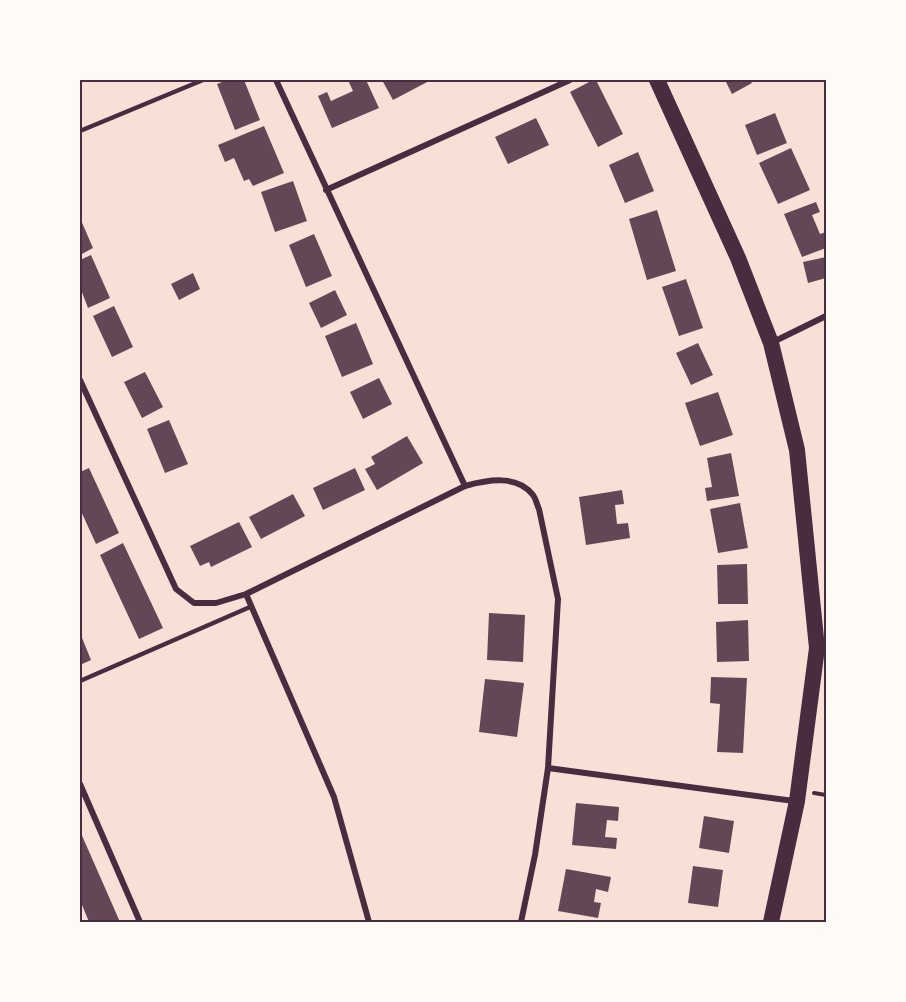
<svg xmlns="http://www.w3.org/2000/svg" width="906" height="1002" font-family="'Asap Condensed',sans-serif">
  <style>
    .building { fill: #644757 }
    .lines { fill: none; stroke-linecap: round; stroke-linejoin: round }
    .path { stroke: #4a2c40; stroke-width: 4 }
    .service { stroke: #4a2c40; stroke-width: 4.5 }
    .minor { stroke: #4a2c40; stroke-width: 6 }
    .trunk { stroke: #4a2c40; stroke-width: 16 }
    .neatline { fill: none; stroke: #4a2c40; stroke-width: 2 }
  </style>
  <rect width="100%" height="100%" fill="#f7e1d7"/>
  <path class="building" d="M227,80H244L260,120L235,130L217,84Z
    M348,80H366L379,108L332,128L318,96L327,92L331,101L353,91Z
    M382,80H431L393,100Z
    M593,80H596L623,134L598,147L570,92Z
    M725,80H750L752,83L732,94Z
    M775,113L787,143L757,155L745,125Z
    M536,118L549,145L508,164L495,137Z
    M264,126L284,173L253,186L249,179L244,181L234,158L225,162L218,145Z
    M791,148L810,190L778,204L759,163Z
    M638,152L654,191L625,203L609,165Z
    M293,181L307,221L275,232L261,192Z
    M816,202L820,212L812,215L820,234L826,232V248L802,257L784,214Z
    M657,210L676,271L647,280L629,219Z
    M80,218L93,248L80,255Z
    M314,234L332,276L306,287L289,245Z
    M91,255L110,298L88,308L80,287V260Z
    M826,257V278L808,283L803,262Z
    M193,273L200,289L179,300L171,284Z
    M686,279L703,328L679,336L662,287Z
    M335,290L347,315L321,328L309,303Z
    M114,306L133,347L112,357L93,316Z
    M356,323L373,364L342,377L325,336Z
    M698,343L713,375L691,385L676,353Z
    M145,372L163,407L142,418L124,382Z
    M379,378L392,404L363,419L350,392Z
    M718,392L733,435L700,446L685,403Z
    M169,420L188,464L165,473L147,429Z
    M407,436L423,463L377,490L365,469L375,464L371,457Z
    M731,453L739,496L707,501L705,488L712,487L707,458Z
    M89,468L119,533L96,544L80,509V472Z
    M355,468L365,490L323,510L313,488Z
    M622,490L624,504L615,505L617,524L628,523L630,538L586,545L579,497Z
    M293,494L305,516L261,539L249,517Z
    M740,503L748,548L718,553L710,509Z
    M239,522L252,547L211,567L209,562L200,566L190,546Z
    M123,543L163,628L139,639L100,555Z
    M747,564L748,604H718L717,565Z
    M489,613L525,615L523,662L487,660Z
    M748,620L749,661L717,662L716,622Z
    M80,633L91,660L80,665Z
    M711,677L747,678L743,753L717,752L720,704L710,703Z
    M485,679L524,683L517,737L479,732Z
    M576,803L619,807L618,821L607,820L605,837L617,838L616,849L572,845Z
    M704,816L734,821L729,853L699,848Z
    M80,831L120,922H89L80,900Z
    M693,866L723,870L718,907L688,903Z
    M566,869L611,877L608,892L596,889L594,902L601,903L598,918L558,911Z"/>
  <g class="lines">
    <path class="path" d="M814,793L826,795"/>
    <path class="service" d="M80,131L203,80
      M80,681L250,607"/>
    <path class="minor" d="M276,80L465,486
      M326,190L570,80
      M773,342L826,316
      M80,380L176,589L194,603H216L246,594L465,486C487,480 517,474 533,495C536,499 537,505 539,509L558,599L548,768L535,855L521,922
      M246,594L334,797L369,922
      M548,768L794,801
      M80,784L140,922"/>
    <path class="trunk" d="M657,80L738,258L771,343L797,450L817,648L797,801L771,922"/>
  </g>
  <rect width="906" height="1002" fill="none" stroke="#fffaf5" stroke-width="162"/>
  <rect x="81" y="81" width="744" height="840" class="neatline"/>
</svg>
